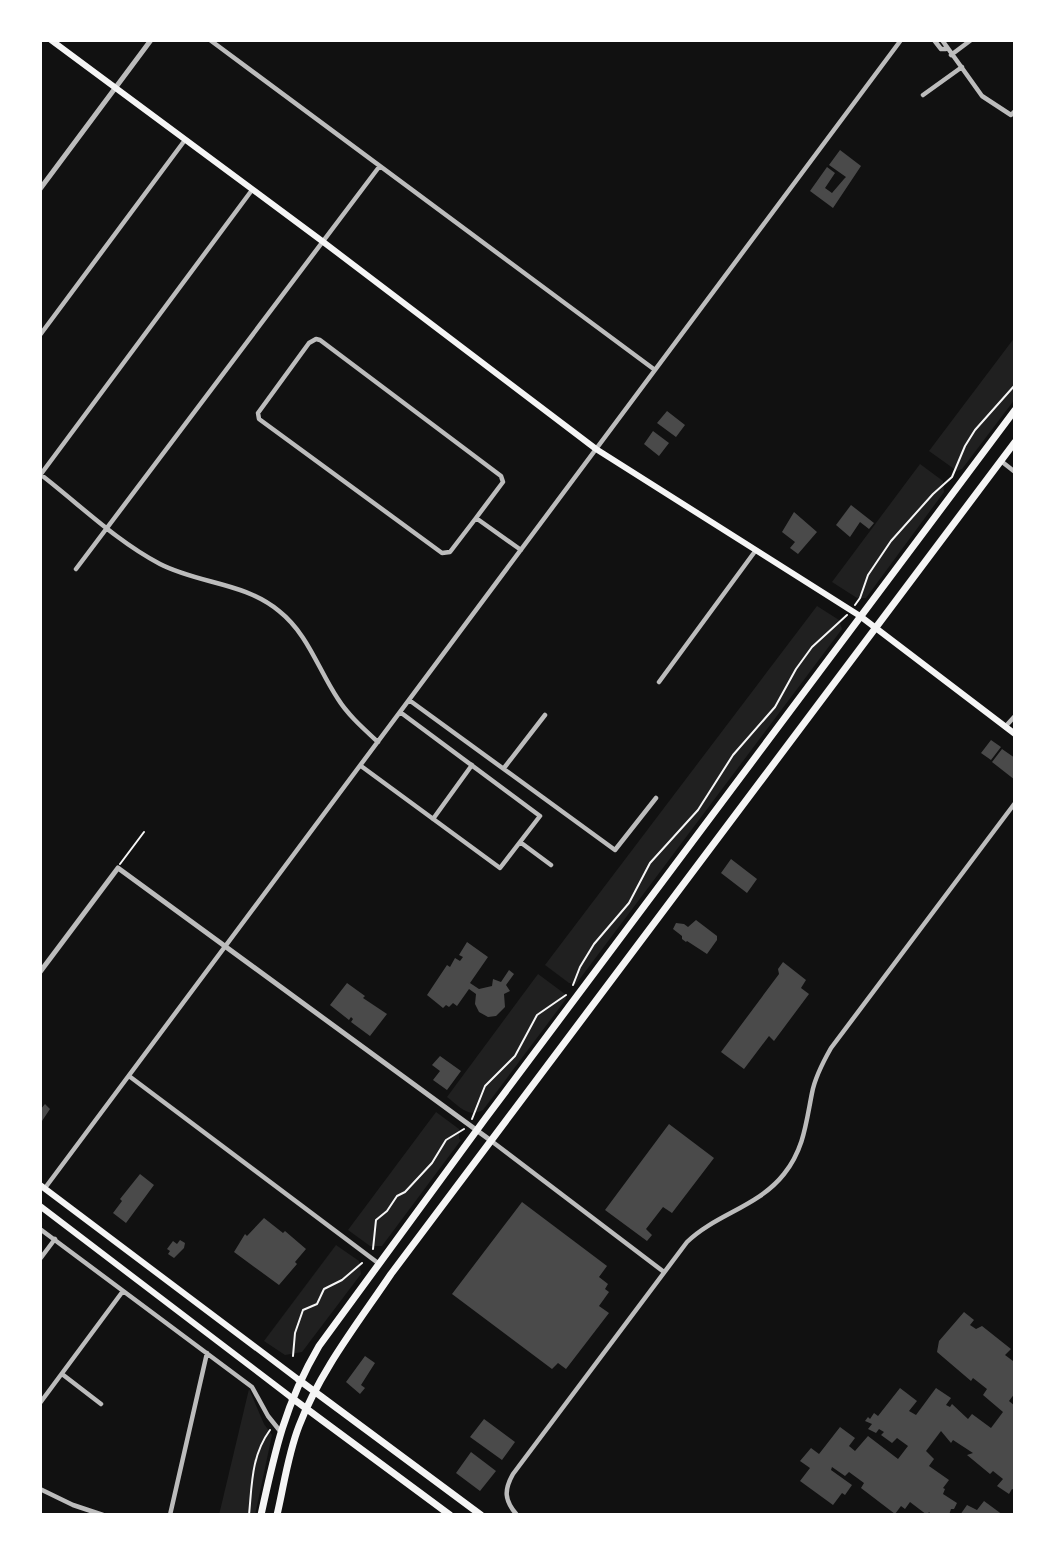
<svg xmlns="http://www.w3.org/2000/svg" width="1055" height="1555" font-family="'IBM Plex Serif',serif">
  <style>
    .green { fill: #202020 }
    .building { fill: #4a4a4a }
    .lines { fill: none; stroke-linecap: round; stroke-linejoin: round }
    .path { stroke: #f5f5f5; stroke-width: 2 }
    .minor { stroke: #bcbcbc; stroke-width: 4.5 }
    .tertiary { stroke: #bcbcbc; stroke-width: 5 }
    .secondary { stroke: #f5f5f5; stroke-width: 6 }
    .primary { stroke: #f5f5f5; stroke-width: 7 }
  </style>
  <rect width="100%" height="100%" fill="#111"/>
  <path class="green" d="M1015,337V399L962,469L957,471L929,451Z
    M920,464L943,481L944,492L866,598H857L832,582Z
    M817,606L839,620L842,629L576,984L569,983L545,965Z
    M538,974L565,994L566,999L483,1110C468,1118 460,1107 447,1097Z
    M436,1112L459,1129V1139L461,1140L382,1246H370L348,1230Z
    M336,1245L359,1261L361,1274L302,1352L285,1355L264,1341Z
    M249,1389L264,1424L272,1435L255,1515H219Z"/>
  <path class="building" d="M840,150L861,166L833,208L810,191L827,167L835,173L825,188L832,193L844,179L846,177L829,165Z
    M667,411L685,425L676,437L657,423Z
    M653,431L669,443L659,456L644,444Z
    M851,505L874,523L869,529L860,522L850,537L836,525Z
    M794,512L817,532L798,554L790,548L795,542L782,532Z
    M991,740L1001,747L991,760L981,753Z
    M1002,749L1015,758V780L992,762Z
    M731,859L757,879L747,893L721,873Z
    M696,920L717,936V940L707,954L687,941L686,942L682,939V936L673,929L676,923L684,924L688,927Z
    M467,942L488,957L470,983L479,989L492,986L493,979L501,982L509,970L514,974L506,985L510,991L504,994L505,1007L496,1016L488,1017L479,1012L475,1004L476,994L469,989L457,1006L453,1003L449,1007L446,1005L443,1008L427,995L447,965L450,967L455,958L460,961L463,957L459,955Z
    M783,962L806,980L801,988L809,994L774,1041L769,1036L744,1069L721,1052L779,974L778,969Z
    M347,983L365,996L363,998L387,1014L370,1036L351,1022L353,1019L351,1017L349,1020L330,1005Z
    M440,1056L461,1071L447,1090L433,1080L440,1071L432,1065Z
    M45,1104L50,1109L40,1124V1110Z
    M669,1124L714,1158L672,1213L663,1207L646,1229L652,1235L647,1241L605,1210Z
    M140,1174L154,1185L126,1223L113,1213L122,1201L120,1199Z
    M522,1202L607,1266L599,1277L608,1284L605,1289L609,1292L599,1306L609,1313L566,1369L558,1363L552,1369L452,1294Z
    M264,1218L283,1233L285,1231L306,1249L295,1262L297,1264L279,1285L234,1252L245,1234L247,1236Z
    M180,1240L185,1243L184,1248L174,1258L168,1254L170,1251L167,1249L173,1241L177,1244Z
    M964,1312L974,1320L970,1325L976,1329L982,1326L1011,1349L1005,1355L1013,1361L1015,1357V1393L1009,1401L1015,1406V1490L1012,1489L1009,1494L997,1486L1003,1479L993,1471L990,1474L967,1455L973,1453L953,1440L951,1443L941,1431L926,1451L934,1459L929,1466L949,1480L943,1488L945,1489L943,1494L957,1503L954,1509H951L949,1515H932L929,1512L927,1515L910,1502L905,1509L901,1506L895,1514L861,1488L864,1483L849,1472L845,1476L832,1467L831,1470L852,1485L845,1495L842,1493L833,1505L800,1481L810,1468L800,1461L811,1448L819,1454L840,1427L855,1438L849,1446L855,1451L868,1436L898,1459L908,1446L897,1438L892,1443L881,1435L884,1432L879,1429L876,1433L868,1429L872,1424L865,1421L868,1417L870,1419L874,1413L878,1416L900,1388L917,1401L909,1411L916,1415L936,1388L951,1398L946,1405L950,1407L952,1404L968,1419L972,1414L991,1428L1003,1412L983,1395L987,1389L973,1378L971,1381L937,1352L939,1341Z
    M365,1356L375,1363L361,1385L365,1388L360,1394L346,1382Z
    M484,1419L515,1442L502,1460L470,1437Z
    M471,1452L496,1471L480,1491L456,1473Z
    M984,1501L1003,1515H960L967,1505L977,1510Z"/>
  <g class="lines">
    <path class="path" d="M855,605L860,598L868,575L891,541L933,494L952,477L965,446L975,430L1015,385
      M120,864L144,832
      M573,985L580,967L594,944L629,903L650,863L698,810L733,755L775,707L796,669L812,647L847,615
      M472,1119L485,1086L515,1056L537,1015L566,995
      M373,1249L376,1220L387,1211L397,1196L405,1192L432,1163L446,1140L464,1129
      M293,1356L295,1333L303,1310L317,1304L324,1289L342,1280L362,1263
      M249,1515C252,1485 251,1456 270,1430"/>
    <path class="minor" d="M210,40L655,370
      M934,40L941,49H946
      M942,40L982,96L1011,115L1015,111
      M951,55L971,40
      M923,95L962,67
      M40,335L185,140
      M1001,461L1015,472
      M40,474C79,504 116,541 160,564C199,584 244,582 279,611C308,634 318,669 338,699C348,715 364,729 378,742
      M41,474L252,190
      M476,518L450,552L442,553L259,419L258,413L309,343L316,339L320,340L501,476L503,482L476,518L521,550
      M76,569L379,167
      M659,682L756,550
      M409,700L615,850L656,798
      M1005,727L1015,716
      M361,766L500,868L540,816L400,712
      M504,768L545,715
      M433,819L472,765
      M520,842L551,865
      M129,1076L378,1263
      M490,1140L664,1272
      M45,1188L901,40
      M40,1229L252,1387L268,1416L280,1431
      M40,1259L55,1239
      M62,1374L101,1404
      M40,1403L123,1291
      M40,1489L73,1505L103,1515
      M170,1515L207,1353
      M517,1515C504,1500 504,1490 513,1474L687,1242C716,1214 758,1207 784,1174C804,1149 806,1123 812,1093C815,1077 823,1062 831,1048L1015,803"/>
    <path class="tertiary" d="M40,189L151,40
      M40,972L118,868L490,1140"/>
    <path class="secondary" d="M51,40L322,241L596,449L860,616L1015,734
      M40,1185L299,1380
      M40,1206L292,1398"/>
    <path class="primary" d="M299,1380L481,1515
      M292,1398L450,1515
      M261,1515C275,1450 285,1404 319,1346L485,1119L1015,410
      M277,1515C284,1485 288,1454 299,1426C320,1371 358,1323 391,1274L1015,442"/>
  </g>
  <rect width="1055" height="1555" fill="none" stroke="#ffffff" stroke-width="84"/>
</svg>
